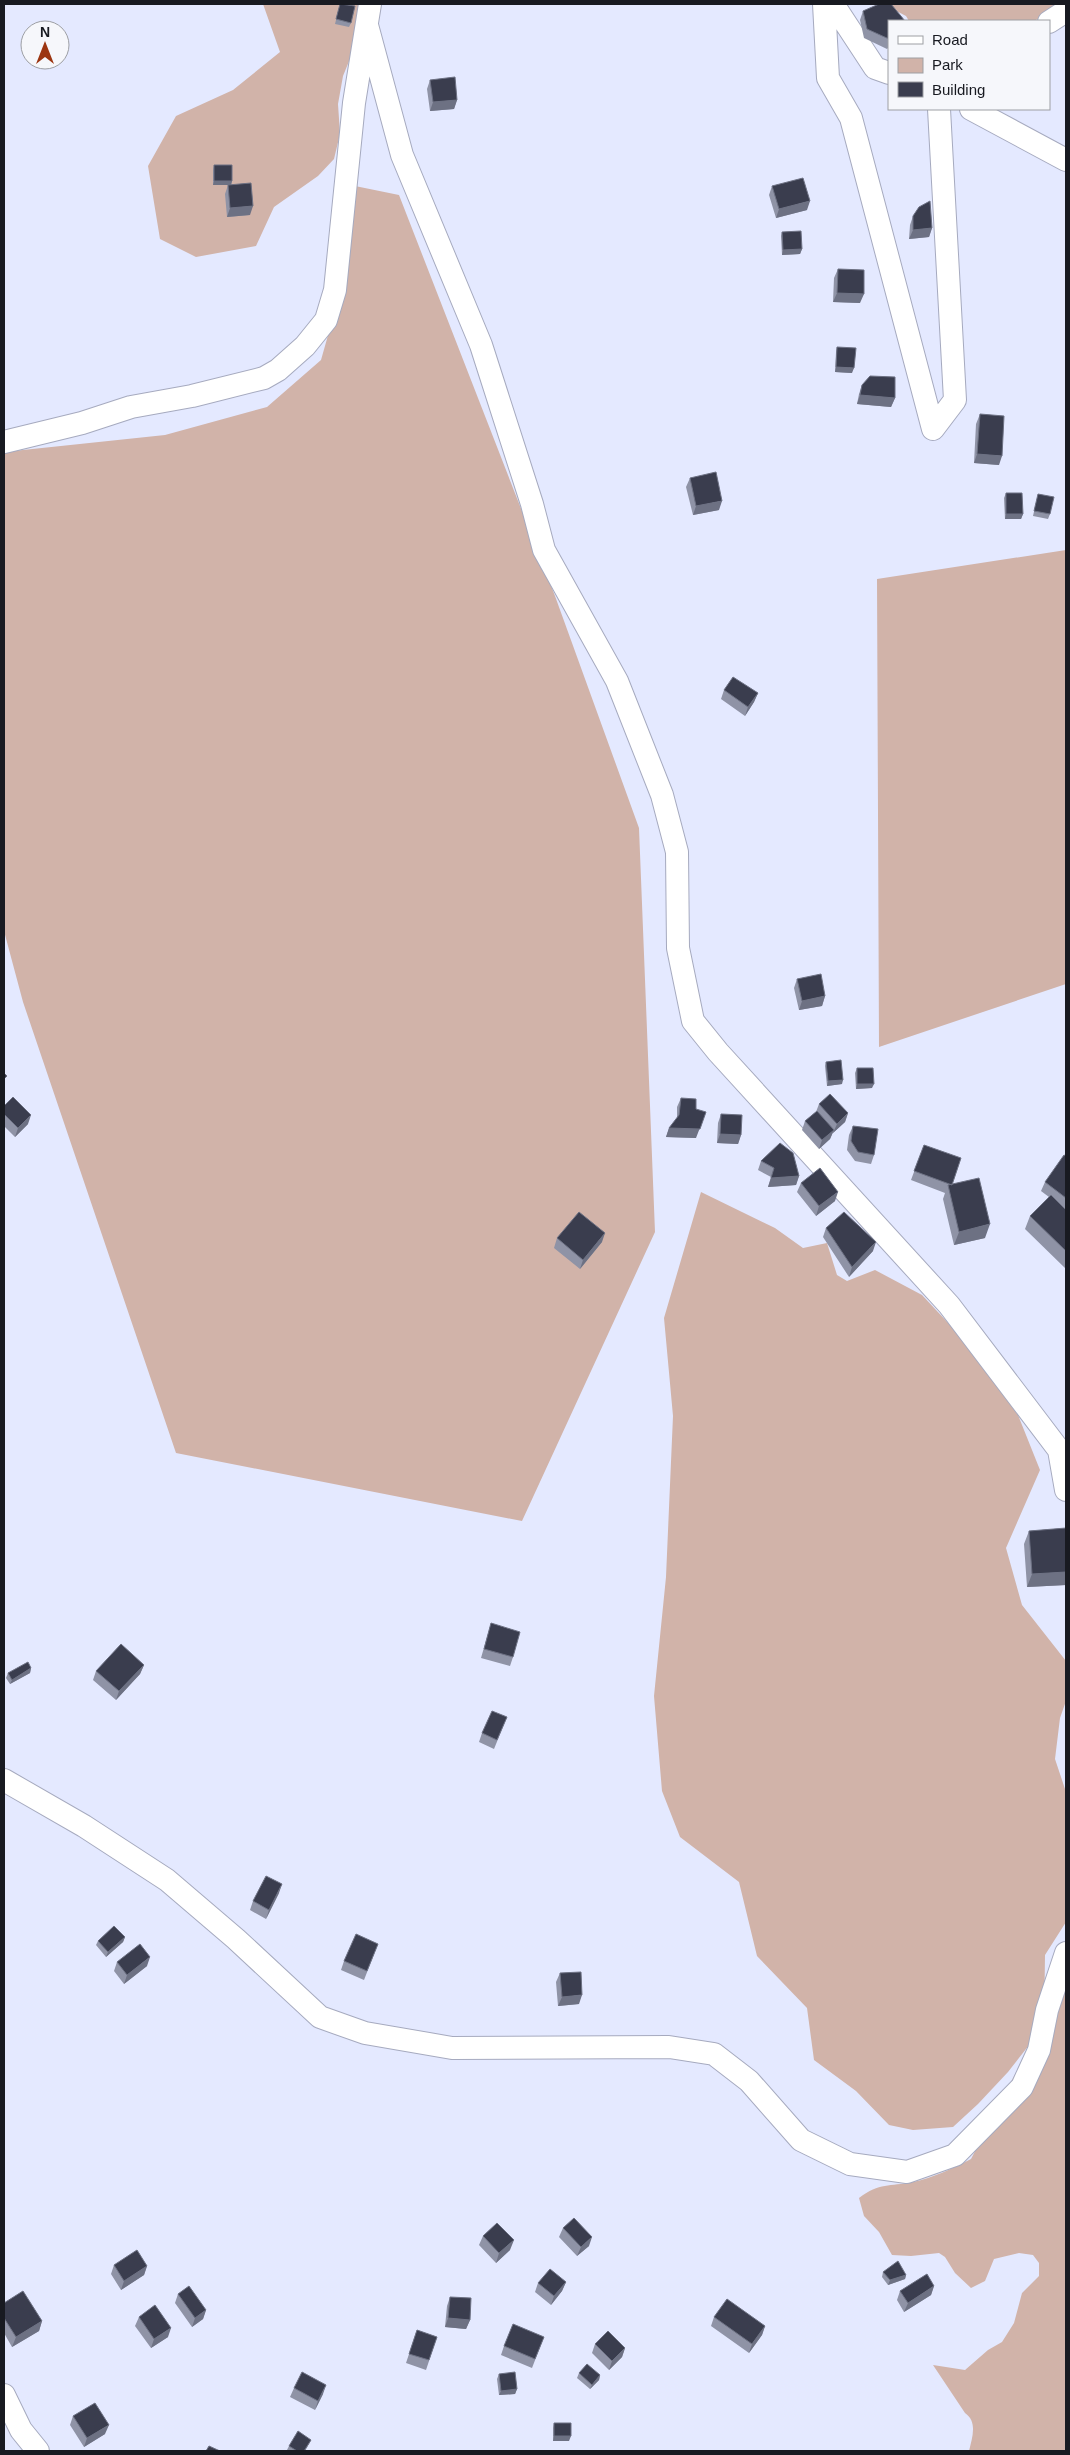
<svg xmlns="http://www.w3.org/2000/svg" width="1070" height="2455" font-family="Arial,sans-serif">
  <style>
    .green { fill: #d1b3a9 }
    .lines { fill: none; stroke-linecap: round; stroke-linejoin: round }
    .minor-casing { stroke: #a6aabf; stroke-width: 24 }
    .minor { stroke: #fff; stroke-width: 22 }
    .wall { fill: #8f93a6 }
    .shaded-wall { fill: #6d7183 }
    .building { fill: #3a3d4e; stroke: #6d7183 }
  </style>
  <rect width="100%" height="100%" fill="#e4e9ff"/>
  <path class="green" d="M263,4H362L354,49L343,76L338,104L340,134L334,159L318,176L274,207L256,246L196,257L160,239L148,166L176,116L233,90L280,52Z
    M883,4H1065L1034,21H909L906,16Z
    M355,186L399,195L555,596L639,828L655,1232L522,1521L176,1453L23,1002L4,931V452L165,435L267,407L321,360L348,265Z
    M1066,550V984L879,1047L877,579Z
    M701,1192L775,1228L803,1248L827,1243L837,1275L847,1281L875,1270L922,1295L965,1341L1018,1415L1040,1470L1006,1548L1022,1605L1066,1661V1701L1060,1718L1055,1759L1066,1792V1922L1045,1955L1044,2026L1008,2072L978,2104L953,2127L913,2130L889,2125L856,2091L814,2060L807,2008L757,1956L739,1882L680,1837L662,1791L654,1696L666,1577L673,1416L664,1318Z
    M1066,1976V2451H969C972,2438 978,2422 965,2413L933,2365L965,2370L988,2350L1002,2342L1014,2323L1022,2293L1039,2276V2263L1033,2255L1019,2253L994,2259L985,2281L971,2288L955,2273L945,2257L939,2253L911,2256L892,2255L879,2232L864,2216L859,2198C880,2182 889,2187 913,2182C933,2178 953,2168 971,2159Z"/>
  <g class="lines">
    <defs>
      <path id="minor" d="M824,4L828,78L851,118L933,429L955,400L939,109
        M833,4L875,68L889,73
        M1049,22L1066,11
        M367,25L402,155L481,345L532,504L544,550L617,681L662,795L677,852L678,948L693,1021L718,1052L949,1305L1059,1450L1066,1490
        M971,109L1066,160
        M4,442L82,423L131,407L192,396L264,378L278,370L305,346L326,320L335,290L354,103L370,4
        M4,1780L84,1826L167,1880L236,1939L320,2017L365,2033L452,2048L669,2047L714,2054L749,2081L801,2140L850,2164L907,2172L955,2155L1022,2087L1039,2050L1047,2010L1066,1953
        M4,2395L21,2430L38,2451"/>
    </defs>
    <use href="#minor" class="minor-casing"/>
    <use href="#minor" class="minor"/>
  </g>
  <path class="wall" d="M340,4L351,23L349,27L335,24Z
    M863,11L889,21V47L887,49L864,38L860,20Z
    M430,80L457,100L454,109L430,111L427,89Z
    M214,165L232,181L231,185L250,215L227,217L225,194L228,185H213V170Z
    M772,186L807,210L776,218L769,195Z
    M913,216L932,228L929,237L909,239L910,225Z
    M782,232L802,249L800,254L782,255L781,236Z
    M838,269L860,303L833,302L834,278Z
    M837,347L852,373L835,372L836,352Z
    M862,385L895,398L891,407L857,404L859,394Z
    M980,414L999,465L974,463L976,424Z
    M690,478L719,510L693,515L686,487Z
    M1006,493L1023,514L1021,519H1005L1004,498Z
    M1038,494L1050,514L1048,519L1033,516Z
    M724,690L758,693L754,702L745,716L721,699Z
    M797,979L825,996L822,1006L799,1010L794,988Z
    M826,1062L842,1084L827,1086L825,1066Z
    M857,1068L872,1088L856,1089L855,1073Z
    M681,1098L696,1109V1138L666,1137L669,1128L677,1119V1107Z
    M819,1104L848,1113L845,1122L833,1133V1132L830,1139L819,1149L802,1130L805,1121L816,1112Z
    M4,1106L28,1124L15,1137L4,1126Z
    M721,1114L741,1135L738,1144L717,1143L718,1123Z
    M853,1126L874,1155L871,1164L855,1161L847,1150L849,1135Z
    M924,1145L952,1184L985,1238L954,1245L943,1199L945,1193L911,1180Z
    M1066,1156V1207L1065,1208L1066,1210V1269L1025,1229L1030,1216L1049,1197L1041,1191L1045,1182Z
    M761,1161L799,1176L796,1185L768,1187L771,1177L758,1170Z
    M801,1183L835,1201L816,1216L797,1192Z
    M826,1228L873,1251L849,1277L823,1237Z
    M557,1238L602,1242L580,1269L554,1248Z
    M1066,1528V1585L1027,1587L1024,1544L1029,1531Z
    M491,1623L513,1657L510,1666L481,1658Z
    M144,1665L140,1674L116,1700L93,1680L96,1671Z
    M31,1668L30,1673L10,1684L6,1678L8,1673Z
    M507,1717L494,1749L479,1742L482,1733Z
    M279,1893L266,1919L250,1910L253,1901Z
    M125,1937L123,1942L106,1957L96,1945L98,1941Z
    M378,1944L364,1980L341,1970L344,1961Z
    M117,1962L147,1966L124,1984L114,1971Z
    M560,1973L579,2004L558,2006L556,1982Z
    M563,2228L589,2246L577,2256L559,2237Z
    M483,2236L510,2250L496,2263L479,2245Z
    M114,2265L147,2266L144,2275L121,2290L111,2274Z
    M883,2272L906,2275L905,2279L888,2285L882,2277Z
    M566,2282L562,2291L551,2305L535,2292L538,2283Z
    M934,2286L931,2295L904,2312L897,2300L900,2291Z
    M178,2294L206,2310L203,2319L192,2327L175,2303Z
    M450,2297L470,2320L466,2329L445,2327L447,2306Z
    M4,2303L42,2321L39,2331L12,2347L4,2333Z
    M139,2317L168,2337L151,2348L135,2326Z
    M714,2317L765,2326L762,2335L749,2353L711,2326Z
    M417,2330L437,2337L426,2370L406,2363Z
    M544,2337L532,2368L501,2355L504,2346Z
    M595,2344L625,2348L622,2357L609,2370L592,2353Z
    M579,2373L600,2375L599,2380L590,2389L577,2378Z
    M499,2374L517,2389L515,2394L499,2395L497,2379Z
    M294,2388L323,2394L315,2410L290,2397Z
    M73,2416L105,2434L84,2447L70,2425Z
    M554,2423L569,2441H553V2428Z
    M311,2440L309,2444L305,2451H288L287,2450L289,2446Z"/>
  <path class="shaded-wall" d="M457,100L454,109L430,111L433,102Z
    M214,181H232L231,185H213Z
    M810,201L807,210L776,218L779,209Z
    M253,206L250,215L227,217L230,208Z
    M932,228L929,237L909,239L913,230Z
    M802,249L800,254L782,255L783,250Z
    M837,293L864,294L860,303L833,302Z
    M836,367L854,368L852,373L835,372Z
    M860,395L895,398L891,407L857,404Z
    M977,454L1002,456L999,465L974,463Z
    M722,501L719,510L693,515L696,506Z
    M1006,514H1023L1021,519H1005Z
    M758,693L754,702L745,716L748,707Z
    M825,996L822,1006L799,1010L802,1001Z
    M843,1080L842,1084L827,1086L828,1081Z
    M857,1084H874L872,1088L856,1089Z
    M706,1112L696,1138L666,1137L669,1128Z
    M848,1113L845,1122L833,1133L837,1124Z
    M31,1115L28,1124L15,1137L18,1128Z
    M834,1130L830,1139L819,1149L822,1140Z
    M720,1134L741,1135L738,1144L717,1143Z
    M799,1176L796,1185L768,1187L771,1178Z
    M838,1192L835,1201L816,1216L819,1206Z
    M990,1224L985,1238L954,1245L959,1232Z
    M605,1233L602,1242L580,1269L583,1260Z
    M876,1242L873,1251L849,1277L852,1267Z
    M1066,1572V1585L1027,1587L1032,1574Z
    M144,1665L140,1674L116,1700L119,1691Z
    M31,1668L30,1673L10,1684L12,1680Z
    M282,1884L279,1893L266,1919L269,1910Z
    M125,1937L123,1942L106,1957L108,1952Z
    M150,1957L147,1966L124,1984L127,1975Z
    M582,1995L579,2004L558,2006L562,1997Z
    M592,2237L589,2246L577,2256L581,2247Z
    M514,2240L510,2250L496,2263L499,2253Z
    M147,2266L144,2275L121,2290L124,2281Z
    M906,2275L905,2279L888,2285L890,2280Z
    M566,2282L562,2291L551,2305L554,2296Z
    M934,2286L931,2295L904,2312L908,2303Z
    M206,2310L203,2319L192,2327L195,2318Z
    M448,2318L470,2320L466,2329L445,2327Z
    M42,2321L39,2331L12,2347L16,2337Z
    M765,2326L762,2335L749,2353L752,2344Z
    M171,2328L168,2337L151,2348L154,2339Z
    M625,2348L622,2357L609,2370L612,2361Z
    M600,2375L599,2380L590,2389L592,2385Z
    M326,2385L323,2394L315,2410L318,2401Z
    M517,2389L515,2394L499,2395L501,2391Z
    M109,2425L105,2434L84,2447L87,2438Z
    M554,2436H571L569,2441H553Z"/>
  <path class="building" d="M340,4L355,6L351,23L336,19Z
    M879,4H891L905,21H889V39L867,29L863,11Z
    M455,77L457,100L433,102L430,80Z
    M214,165H232V181H214Z
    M803,178L810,201L779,209L772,186Z
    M251,183L253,206L230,208L228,185Z
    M930,201L932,228L913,230V216L919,207Z
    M801,231L802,249L783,250L782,232Z
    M838,269L864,270V294L837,293Z
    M837,347L856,348L854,368L836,367Z
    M870,376L895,377V398L860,395L862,385Z
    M980,414L1004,416L1002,456L977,454Z
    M716,472L722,501L696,506L690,478Z
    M1006,493H1022L1023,514H1006Z
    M1038,494L1054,497L1050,514L1034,511Z
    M733,677L758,693L748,707L724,690Z
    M821,974L825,996L802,1001L797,979Z
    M841,1060L843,1080L828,1081L826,1062Z
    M857,1068H873L874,1084H857Z
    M4,1073L7,1076L4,1079Z
    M830,1094L848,1113L837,1124L819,1104Z
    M13,1097L31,1115L18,1128L4,1114V1106Z
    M681,1098L696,1099V1109L706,1112L700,1129L669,1128L679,1115Z
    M817,1111L834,1130L822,1140L805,1121Z
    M721,1114L742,1115L741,1135L720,1134Z
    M853,1126L878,1129L874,1155L858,1152L851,1141Z
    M780,1143L793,1153L799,1176L771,1178L774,1168L761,1161Z
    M924,1145L961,1158L952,1185L914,1171Z
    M1064,1155L1066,1156V1198L1045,1182Z
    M820,1168L838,1192L819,1206L801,1183Z
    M979,1178L990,1224L959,1232L948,1185Z
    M1051,1195L1066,1210V1251L1030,1216Z
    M579,1212L605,1233L583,1260L557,1238Z
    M844,1212L876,1242L852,1267L826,1228Z
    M1066,1528V1572L1032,1574L1029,1531Z
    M491,1623L520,1632L513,1657L484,1649Z
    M121,1644L144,1665L119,1691L96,1671Z
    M28,1662L31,1668L12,1680L8,1673Z
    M492,1711L507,1717L497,1740L482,1733Z
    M266,1876L282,1884L269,1910L253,1901Z
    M114,1926L125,1937L108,1952L98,1941Z
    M356,1934L378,1944L367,1971L344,1961Z
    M140,1944L150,1957L127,1975L117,1962Z
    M581,1972L582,1995L562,1997L560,1973Z
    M574,2218L592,2237L581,2247L563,2228Z
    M497,2223L514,2240L499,2253L483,2236Z
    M137,2250L147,2266L124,2281L114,2265Z
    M898,2261L906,2275L890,2280L883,2272Z
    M550,2269L566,2282L554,2296L538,2283Z
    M927,2274L934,2286L908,2303L900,2291Z
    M189,2286L206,2310L195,2318L178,2294Z
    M23,2291L42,2321L16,2337L4,2318V2303Z
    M450,2297L471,2298L470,2320L448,2318Z
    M727,2299L765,2326L752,2344L714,2317Z
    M155,2305L171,2328L154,2339L139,2317Z
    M513,2324L544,2337L535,2359L504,2346Z
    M417,2330L437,2337L429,2360L409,2354Z
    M608,2331L625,2348L612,2361L595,2344Z
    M587,2364L600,2375L592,2385L579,2373Z
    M302,2372L326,2385L318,2401L294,2388Z
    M515,2372L517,2389L501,2391L499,2374Z
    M95,2403L109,2425L87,2438L73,2416Z
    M554,2423H571V2436H554Z
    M298,2431L311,2440L304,2451H297L289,2446Z
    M209,2446L220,2451H206Z"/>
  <rect width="1070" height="2455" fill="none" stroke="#181a21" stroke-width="10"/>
  <rect x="888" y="20" width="162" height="90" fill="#f6f7fb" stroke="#9d9fa4"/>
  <rect x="898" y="36" width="25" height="8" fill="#ffffff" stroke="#9d9fa4"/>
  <text x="932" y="45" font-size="15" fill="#181a21">Road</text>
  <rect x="898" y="58" width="25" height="15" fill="#d1b3a9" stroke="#9d9fa4"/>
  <text x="932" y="70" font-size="15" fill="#181a21">Park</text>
  <rect x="898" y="82" width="25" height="15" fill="#3a3d4e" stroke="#9d9fa4"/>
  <text x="932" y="95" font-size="15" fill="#181a21">Building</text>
  <g transform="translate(45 45)"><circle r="24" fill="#f6f7fb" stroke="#9d9fa4"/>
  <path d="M0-4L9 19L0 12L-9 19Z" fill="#9c3511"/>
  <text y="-8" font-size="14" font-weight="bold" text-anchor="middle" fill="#181a21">N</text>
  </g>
</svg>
